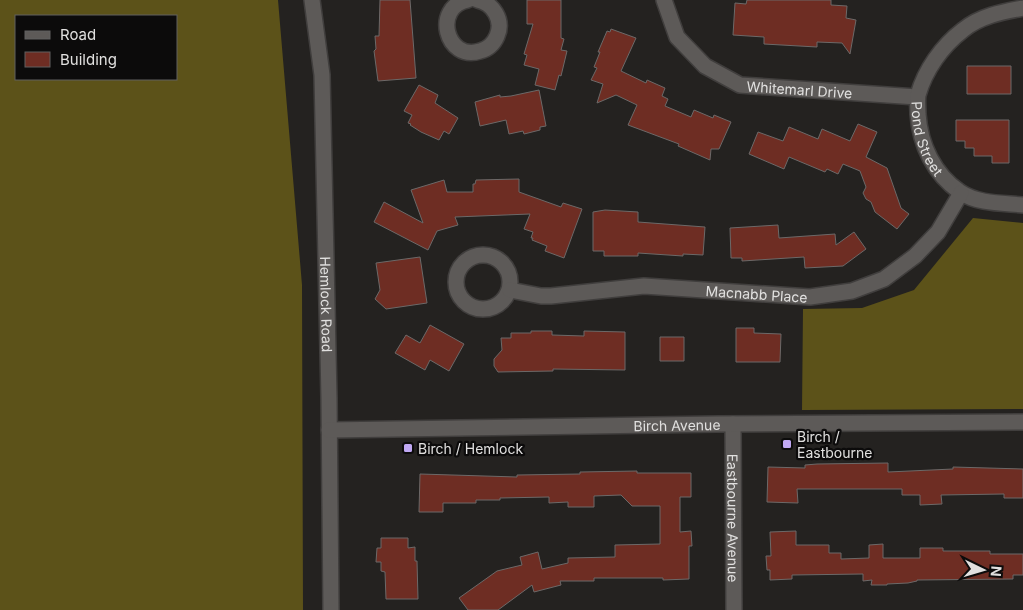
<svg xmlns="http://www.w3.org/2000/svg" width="1023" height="610" font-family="Inter,sans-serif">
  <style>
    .forest { fill: #5c5219; fill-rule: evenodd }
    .building { fill: #6e2d23; stroke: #6c6968 }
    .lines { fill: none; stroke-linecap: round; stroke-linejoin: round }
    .street-casing { stroke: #403e3d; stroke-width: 18 }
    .secondary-casing { stroke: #403e3d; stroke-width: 18 }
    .street { stroke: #5d5a58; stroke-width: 15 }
    .secondary { stroke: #5d5a58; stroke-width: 15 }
    .poi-dot { fill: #c0a8f3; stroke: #0c0b0b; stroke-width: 2 }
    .labels { text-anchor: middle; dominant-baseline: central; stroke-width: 4.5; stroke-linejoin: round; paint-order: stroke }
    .street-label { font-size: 14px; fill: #e1e0df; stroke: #0c0b0b }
    .poi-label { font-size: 14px; fill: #e1e0df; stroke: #0c0b0b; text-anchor: start }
  </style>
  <rect width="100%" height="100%" fill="#242220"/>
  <path class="forest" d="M0,0H278L302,285L303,610H0ZM176,16V79H16V16Z
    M973,218L1023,223V409L802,410L803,309L862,308L914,290Z"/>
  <path class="building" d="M380,0H410L416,78L378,81L374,51L376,49L375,36H379Z
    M527,0H561V38L564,39L561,50L567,51L561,76L559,75L555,90L535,85L539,69L524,65L527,55L524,54L533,24H527Z
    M747,0H831V5L847,6L846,18L856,20L850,54L842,43L817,42V47L764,44V37L733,35L735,3L746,4Z
    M611,29L636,38L621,71L646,83L647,80L665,88L662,96L668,99L665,106L691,117L694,110L713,118L714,115L731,122L719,149H711L710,160L678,146L679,144L628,125L637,105L616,95L597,103L603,84L591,80L597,68L594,67L600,52H598L607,31L610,32Z
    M967,66H1011V94H967Z
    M419,85L438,95L435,103L458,118L449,134L444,131L439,140L421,132L410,125L411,124L408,123L412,115L404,111Z
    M539,90L546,126L540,127V130L524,134L523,131L509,134L506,120L480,126L475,102L500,95V97L511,96Z
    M956,120H1009V163H992V156H974V148H965V141H956Z
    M858,124L877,132L866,157L887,168L901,208L909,214L897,229L875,212L871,202L866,199L863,193L866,187L860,171L843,164L838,174L827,169L825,172L789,157L784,169L749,154L758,132L783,141L789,127L818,139L822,129L850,141Z
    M519,179V192L561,207L563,203L582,209L564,258L545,251L547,246L532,240L533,238H531L533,232L524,229L530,214L455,217L458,225L437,231L428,250L374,222L384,202L423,223L411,190L444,180L447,192H473V184H475L476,180Z
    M605,210L638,212V222L705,227L703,255L683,254V256L638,253V256H604V251H593V212Z
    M778,225L779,238L835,234L836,245L854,232L866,249L843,266L805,268L804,257L742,261V258H731L730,228Z
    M420,257L427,303L386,309L375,299L380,290L376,263Z
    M430,325L464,344L449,371L430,360L425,370L395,353L406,335L420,343Z
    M736,328H754V333L781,334L780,362H736Z
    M531,331H552V335L584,336V331L625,332V370L553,369V371L498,372L494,366V359L502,350L501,338H511V333H531Z
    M660,337H684V361H660Z
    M888,463V472L953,469V467L1023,469V498H1004V494L941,495L942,504L920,505V495H902V489H797L798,503L767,502L768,467L805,468V465L817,464Z
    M637,471V473H691V497H680V532L691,531L692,546H689V579L663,580V578H594V581H560L561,585L534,592L532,585L498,610H468L459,598L497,571L522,565L520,557L538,552L542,569L568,563V558L615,557V545L660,544V506H632L621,495L594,496V507H568V502L549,503V497L500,498V500H476V503H443V512H419L420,474L517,477V475L580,474V472Z
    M796,531V545H829V553H841V559L869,558V545L883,544V558H920V548H943V551H990V554H1023V575H1013V579L917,580V581L908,583L887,584V585H871L872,580L863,581V574L792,575V579L770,580V570H767L766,556H771L770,532Z
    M381,538H408V548L415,547V561H417L418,599H386L385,572L381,571V562H376L377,548H381Z"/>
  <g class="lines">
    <defs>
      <g id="street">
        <path d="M468,0C432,7 446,62 480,51C488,49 494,43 497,36C504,20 493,3 477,0"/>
        <path id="s1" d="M664,0L677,37L705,66L740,85L917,97"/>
        <path id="s2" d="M1023,8C1002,12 980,16 963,30C942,46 925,70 918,95C917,101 918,108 918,114C920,145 934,174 960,192C978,204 1002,203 1023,205"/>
        <circle cx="483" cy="282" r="27"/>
        <path id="s3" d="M510,290L541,296H551L644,286L810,297L852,291L884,279L915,256L938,232L961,193"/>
        <path id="s4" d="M733,424L734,610"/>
      </g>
      <g id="secondary">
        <path id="s5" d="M312,0L322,75L329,398L331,610"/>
        <path id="s6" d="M329,430L717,424L1023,422"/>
      </g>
    </defs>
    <use href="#street" class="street-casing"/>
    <use href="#secondary" class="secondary-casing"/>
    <use href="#street" class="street"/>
    <use href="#secondary" class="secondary"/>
  </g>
  <g class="poi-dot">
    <rect x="782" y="439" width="10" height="10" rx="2.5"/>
    <rect x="403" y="443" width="10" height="10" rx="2.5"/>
  </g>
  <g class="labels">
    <g class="street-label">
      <text stroke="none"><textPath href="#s1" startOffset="179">Whitemarl Drive</textPath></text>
      <text stroke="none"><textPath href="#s2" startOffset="190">Pond Street</textPath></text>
      <text stroke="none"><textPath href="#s3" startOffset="248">Macnabb Place</textPath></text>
      <text stroke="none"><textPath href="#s5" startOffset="305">Hemlock Road</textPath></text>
      <text stroke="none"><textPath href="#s6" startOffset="348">Birch Avenue</textPath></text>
      <text stroke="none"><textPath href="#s4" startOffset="94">Eastbourne Avenue</textPath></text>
    </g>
    <g class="poi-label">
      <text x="797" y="436">Birch /<tspan x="797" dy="16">Eastbourne</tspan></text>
      <text x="418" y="448">Birch / Hemlock</text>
    </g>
  </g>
  <rect x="15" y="15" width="162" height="65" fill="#0c0b0b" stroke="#616060"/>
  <rect x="25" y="31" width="25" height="8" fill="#5d5a58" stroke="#616060"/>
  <text x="60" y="40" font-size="15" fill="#e1e0df">Road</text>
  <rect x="25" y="52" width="25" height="15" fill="#6e2d23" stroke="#616060"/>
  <text x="60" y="65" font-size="15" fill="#e1e0df">Building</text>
  <g transform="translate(983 570) rotate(95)" stroke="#0c0b0b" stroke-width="4" paint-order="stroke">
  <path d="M0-4L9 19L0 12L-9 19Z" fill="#e1e0df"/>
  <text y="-8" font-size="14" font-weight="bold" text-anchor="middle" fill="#e1e0df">N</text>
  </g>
</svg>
